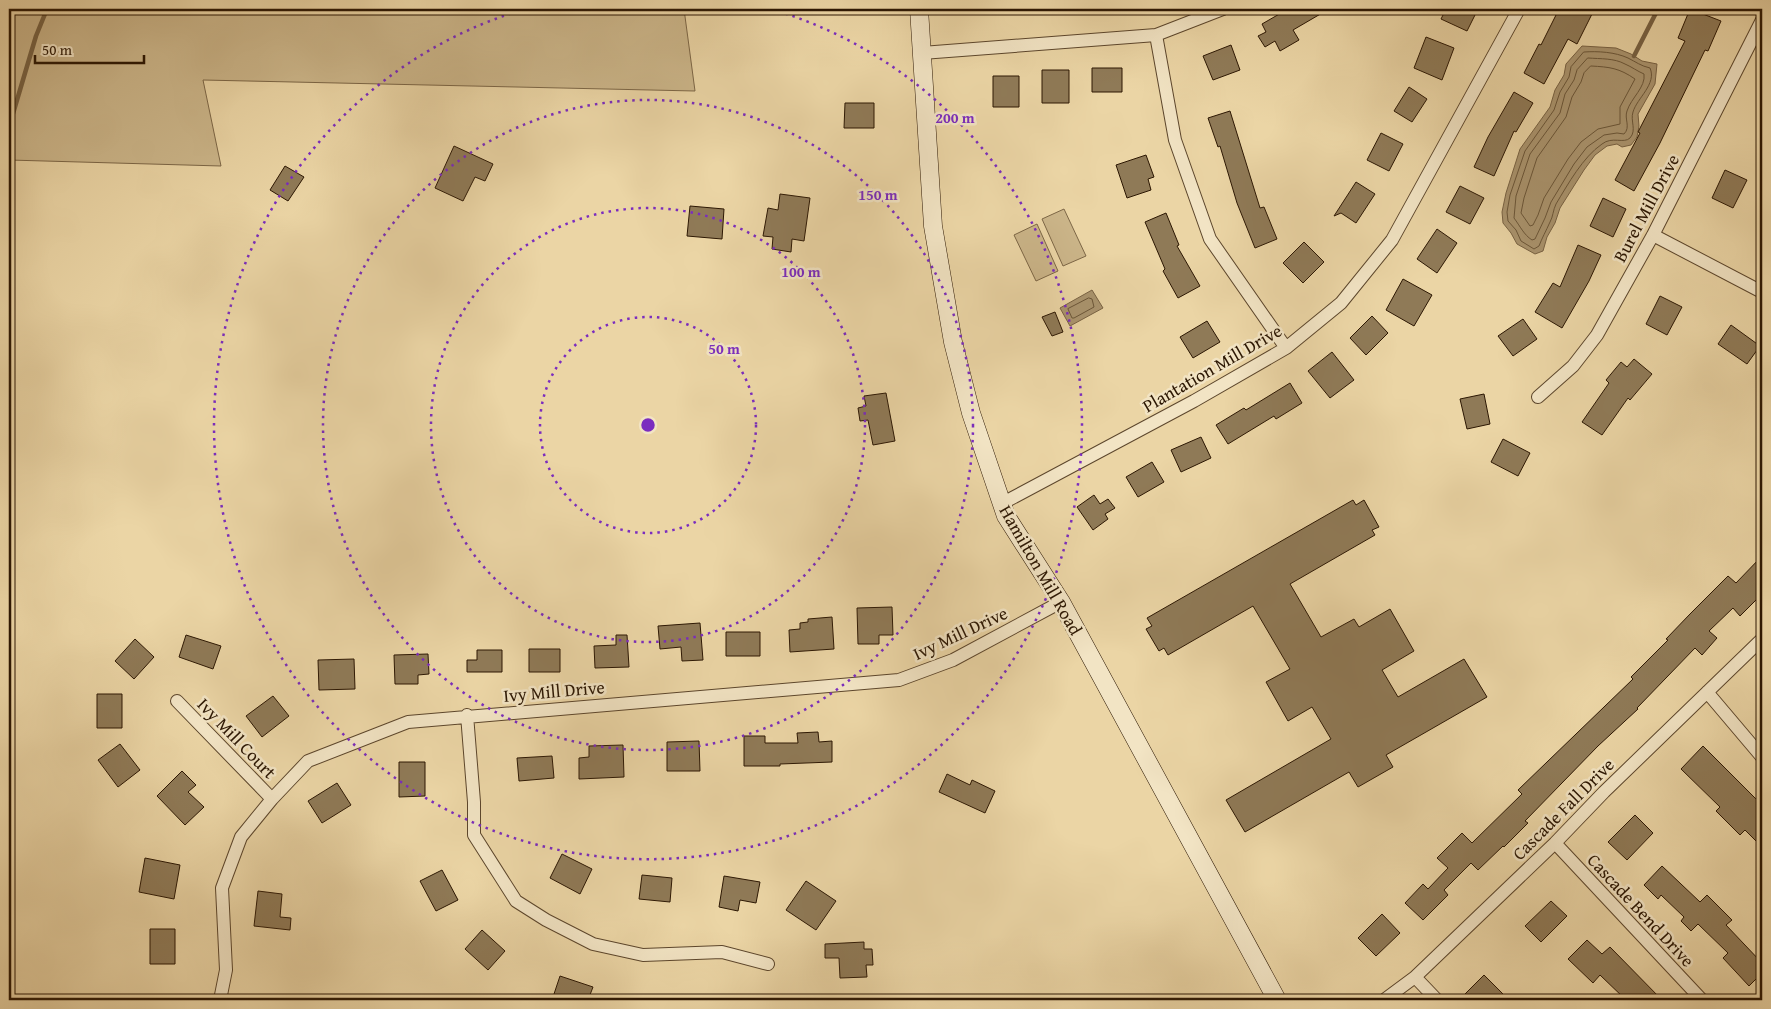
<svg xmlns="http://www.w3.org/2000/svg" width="1771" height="1009" font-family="'Gentium Book Plus',serif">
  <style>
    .green { fill: #cbb589; stroke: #7c6646 }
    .water { fill: #aa946e; stroke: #786243 }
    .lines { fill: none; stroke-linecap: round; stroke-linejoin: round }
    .shore { stroke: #6b5638; stroke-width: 1 }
    .stream { stroke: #786243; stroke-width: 4.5 }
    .building { fill: #8f7a57; stroke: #2c1703 }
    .street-casing { stroke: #5c462c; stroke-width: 14 }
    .secondary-casing { stroke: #2c1703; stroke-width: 19 }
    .street { stroke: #f2e4c4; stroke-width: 12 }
    .secondary { stroke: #f2e4c4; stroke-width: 18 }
    .ring { fill: none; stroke: #7b2cbf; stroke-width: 2.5; stroke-dasharray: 2.5 5 }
    .labels { text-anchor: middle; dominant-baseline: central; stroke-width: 5; stroke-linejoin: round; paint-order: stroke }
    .street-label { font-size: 18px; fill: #2c1703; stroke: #f2e4c4 }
    .centre { fill: #7b2cbf; stroke: #f2e4c4; stroke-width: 2.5 }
    .ring-label { font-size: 15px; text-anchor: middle; font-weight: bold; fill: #7b2cbf; stroke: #f2e4c4; stroke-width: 5; stroke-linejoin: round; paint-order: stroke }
  </style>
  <rect width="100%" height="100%" fill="#ebd5a5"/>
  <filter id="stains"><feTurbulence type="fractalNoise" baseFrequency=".004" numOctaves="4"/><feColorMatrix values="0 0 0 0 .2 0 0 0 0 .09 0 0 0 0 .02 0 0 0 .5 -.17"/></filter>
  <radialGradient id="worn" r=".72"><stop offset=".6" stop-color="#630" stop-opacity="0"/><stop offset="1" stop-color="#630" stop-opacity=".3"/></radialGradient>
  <path class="green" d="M9,9H684L695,91L203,80L221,166L9,160Z
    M1064,209L1086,256L1063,266L1042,219Z
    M1037,224L1058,271L1036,281L1014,235Z"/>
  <path class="water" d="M1582,46L1616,48L1631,54L1642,61L1657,64L1655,84L1638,114L1639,126L1637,137L1631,145L1622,147L1617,144L1607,146L1595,155L1584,170L1560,208L1555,223L1547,237L1543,251L1535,254L1517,244L1511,233L1503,223L1502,212L1506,193L1520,149L1550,107L1555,90L1564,75L1566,64Z
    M1092,290L1103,308L1070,326L1060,308Z"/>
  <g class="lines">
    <path class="shore" d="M1584,52C1598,51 1615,52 1628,58C1636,62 1641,66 1650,68C1657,84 1637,98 1633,112C1630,121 1637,130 1630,138C1624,144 1612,136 1602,144C1583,157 1568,184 1556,204C1553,210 1553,217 1550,222C1546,231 1542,238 1539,246L1534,249L1521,241L1516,230L1508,221L1507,212L1510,195L1525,151L1554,110L1560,92L1569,77L1571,67Z
      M1588,58C1601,59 1614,58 1625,64C1632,67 1637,71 1644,74C1646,87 1631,98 1627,111C1624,119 1631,127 1624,134L1617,133L1604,135L1587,147L1574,164L1551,202L1545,218L1535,239L1532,240C1524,235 1520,226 1514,218L1516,196L1530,154L1560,113L1565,94L1574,80L1577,70Z
      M1591,66C1610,67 1619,68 1635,79L1620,107V124L1598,129L1581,142L1568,159L1544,198L1538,215L1533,225L1530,226L1521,213L1524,198L1537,158L1566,117L1572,97L1581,82L1584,73Z
      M1089,298L1092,299L1094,307L1074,318H1072L1068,309Z"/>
    <path class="stream" d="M1634,56L1658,9
      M9,127L36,36L47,9"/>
  </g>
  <path class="building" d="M1288,9H1329L1293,30L1299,40L1280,51L1275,41L1265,47L1258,36L1266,32L1262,24Z
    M1446,9H1478L1467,31L1441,19Z
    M1559,9H1582L1592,14L1577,44L1568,39L1544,84L1524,73L1539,44L1541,45Z
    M1690,9L1721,21L1708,51L1705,50L1660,143L1634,191L1615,180L1640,133L1638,132L1685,41L1678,38Z
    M1426,37L1454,48L1442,80L1414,68Z
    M1231,45L1240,70L1213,80L1203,56Z
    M1092,68H1122V92H1092Z
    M1042,70H1069V103H1042Z
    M993,76H1019V107H993Z
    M1409,87L1427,99L1412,122L1394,111Z
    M1514,92L1533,103L1516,132L1514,131L1494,176L1474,167L1488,137Z
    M845,103H874V128H844Z
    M1230,111L1260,208L1264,207L1277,239L1255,248L1237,203L1220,146L1218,147L1208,118Z
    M1381,133L1403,144L1389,171L1367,160Z
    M454,146L493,164L485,181L475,177L463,201L435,188Z
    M1146,155L1154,177L1148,179L1151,190L1127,198L1116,165Z
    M285,166L304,177L288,201L270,190Z
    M1725,170L1747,180L1733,208L1712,198Z
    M1356,182L1375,194L1356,223L1341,213L1334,216Z
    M1460,186L1484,198L1470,224L1446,212Z
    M780,194L810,198L804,241L792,239L791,252L772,249L773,237L763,236L768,208L778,210Z
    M1603,198L1626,209L1613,237L1590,226Z
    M690,206L724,209L722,239L687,236Z
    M1166,213L1179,245L1177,246L1200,286L1178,298L1163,271L1165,269L1145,222Z
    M1437,229L1457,243L1437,273L1417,259Z
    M1304,242L1324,262L1303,283L1283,263Z
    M1578,245L1601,255L1589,281L1562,328L1535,312L1553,283L1560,287Z
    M1403,279L1432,295L1414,326L1386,310Z
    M1660,296L1682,307L1667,335L1646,324Z
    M1055,312L1063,332L1052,336L1042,317Z
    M1372,316L1388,333L1366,355L1350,338Z
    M1523,319L1537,339L1513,356L1498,336Z
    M1207,321L1220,342L1193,358L1180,337Z
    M1731,325L1760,346L1747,364L1718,344Z
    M1332,352L1354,380L1330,398L1308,371Z
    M1634,359L1652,374L1630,400L1628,398L1602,435L1582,422L1609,383L1606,380L1621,362L1627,367Z
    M1290,383L1302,403L1276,419L1274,416L1228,444L1216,425L1244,408L1246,410Z
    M886,393L895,441L873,445L868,420L860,421L858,408L866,406L864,396Z
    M1484,394L1490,424L1467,429L1460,399Z
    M1201,437L1211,458L1181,472L1171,450Z
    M1503,439L1530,453L1518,476L1491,462Z
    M1152,462L1164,482L1138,497L1126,477Z
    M1094,495L1100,504L1108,499L1115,508L1105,514L1108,519L1093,530L1077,507Z
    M1353,500L1356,505L1364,500L1379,527L1372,530L1375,535L1290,584L1321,637L1354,619L1359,627L1390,609L1414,651L1382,670L1398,697L1464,659L1487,697L1386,755L1393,767L1358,787L1349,772L1245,832L1226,800L1331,739L1312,707L1288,721L1266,682L1290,669L1253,606L1168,655L1164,648L1159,651L1146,629L1152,626L1147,618Z
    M1762,556V594L1740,616L1733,608L1709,631L1717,638L1702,655L1695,648L1637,708L1638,709L1598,746L1525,821L1528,823L1504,847L1503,846L1478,870L1471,863L1444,890L1448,895L1423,920L1405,903L1423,884L1428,889L1448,868L1437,858L1462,833L1472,843L1522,794L1518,790L1633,679L1631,677L1668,640L1666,639L1690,614L1728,576L1736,583Z
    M892,607L893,635H879V644H858L857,608Z
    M832,617L834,649L790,652L789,630L800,629V623L808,622V619Z
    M700,623L703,660L682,661L681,647L660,649L658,626Z
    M726,632H760V656H726Z
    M186,635L221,646L213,669L179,657Z
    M616,635H627L629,667L595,668L594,646L616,645Z
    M135,639L154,657L134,679L115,661Z
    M529,649H560V672H529Z
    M477,650H502V672H467V660H477Z
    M428,654L429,674L418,675V684H395L394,655Z
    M354,659L355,689L319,690L318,660Z
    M97,694H122V728H97Z
    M273,696L289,716L262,737L246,716Z
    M818,732L819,742L832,741V762L780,764V766H744V736H765V743H798L797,733Z
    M699,741L700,771H667V742Z
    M120,744L140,770L118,787L98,760Z
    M623,745L624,777L579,779V758L589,757V746Z
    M1703,746L1762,805V847L1745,830L1740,835L1716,811L1720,807L1681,769Z
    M552,756L554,778L519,781L517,758Z
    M399,762H425V796L399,797Z
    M182,771L196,785L188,792L204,807L185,825L157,796Z
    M947,774L970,785L972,780L995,791L985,813L939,792Z
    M337,783L351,805L322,823L308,801Z
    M1635,815L1653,833L1627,860L1608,842Z
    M562,854L592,869L580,894L550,878Z
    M145,858L180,865L174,899L139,892Z
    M1662,866L1700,902L1707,895L1732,920L1726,925L1762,963V973L1749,986L1723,958L1728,953L1698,924L1691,931L1681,921L1684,917L1661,895L1658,899L1644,885Z
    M442,870L458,900L436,911L420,881Z
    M642,875L672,878L670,902L639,899Z
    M724,876L760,882L756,903L740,900L738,911L719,907Z
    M806,881L836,901L816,930L786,910Z
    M258,891L282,894L280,917L291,918L290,930L254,926Z
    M1551,901L1567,916L1541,942L1525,926Z
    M1382,914L1400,933L1376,956L1358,938Z
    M150,929H175V964H150Z
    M482,930L505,951L488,970L465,949Z
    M1587,940L1602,954L1610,947L1662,1000H1626L1600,975L1593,983L1568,959Z
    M864,942V949H872L873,965H866L867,977L840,978L839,958H825V944Z
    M1484,975L1509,1000H1472L1465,994Z
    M560,976L593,987L588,1000H564L553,997Z"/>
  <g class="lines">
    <defs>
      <path id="street" d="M1156,35L1175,140L1210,239L1286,348
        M922,53L1156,35L1223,9
        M1653,235L1762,292
        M1538,397L1573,366L1597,335L1653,235L1762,20
        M1001,504L1194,401L1286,348L1341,303L1392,240L1519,9
        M1707,692L1762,757
        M177,701L272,799
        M467,715L474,802V835L516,901L546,920L593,944L643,955L722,952L768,964
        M1555,843L1702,1000
        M1415,977L1437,1000
        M220,1000L226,970L222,888L241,837L272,799L308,761L408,722L899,680L953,660L1061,602
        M1384,1000L1415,977L1555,843L1604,792L1762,639"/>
      <path id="secondary" d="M919,9L933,226L953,342L971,413L1006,516L1061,602L1277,1000"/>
    </defs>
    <use href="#street" class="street-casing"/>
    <use href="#secondary" class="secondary-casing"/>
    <use href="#street" class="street"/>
    <use href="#secondary" class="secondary"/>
  </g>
  <g class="ring">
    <circle cx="648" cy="425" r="108"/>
    <circle cx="648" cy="425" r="217"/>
    <circle cx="648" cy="425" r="325"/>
    <path d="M771 9A434 434 0 1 1 525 9"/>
  </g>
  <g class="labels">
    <g class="street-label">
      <text transform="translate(1646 208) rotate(-62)">Burel Mill Drive</text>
      <text transform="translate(1212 368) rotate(-30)">Plantation Mill Drive</text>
      <text transform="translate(1041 570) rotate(60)">Hamilton Mill Road</text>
      <text transform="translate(960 633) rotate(-25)">Ivy Mill Drive</text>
      <text transform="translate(554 691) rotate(-5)">Ivy Mill Drive</text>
      <text transform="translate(237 738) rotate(46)">Ivy Mill Court</text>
      <text transform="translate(1563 809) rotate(-45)">Cascade Fall Drive</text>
      <text transform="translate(1641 910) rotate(47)">Cascade Bend Drive</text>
    </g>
  </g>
  <circle cx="648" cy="425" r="8" class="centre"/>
  <g class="ring-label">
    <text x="955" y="123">200 m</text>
    <text x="878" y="200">150 m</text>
    <text x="801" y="277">100 m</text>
    <text x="724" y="354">50 m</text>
  </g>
  <rect width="1771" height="1009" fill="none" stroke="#ebd5a5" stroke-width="30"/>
  <rect x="10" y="10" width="1751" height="989" fill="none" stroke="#2c1703" stroke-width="2.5"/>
  <rect x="15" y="15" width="1741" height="979" fill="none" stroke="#2c1703"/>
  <path d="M35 55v8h109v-8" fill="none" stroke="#2c1703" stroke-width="2.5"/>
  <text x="42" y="55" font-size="15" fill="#2c1703" stroke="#f2e4c4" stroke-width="4" paint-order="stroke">50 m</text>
  <rect width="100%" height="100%" filter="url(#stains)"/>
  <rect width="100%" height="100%" fill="url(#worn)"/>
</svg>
